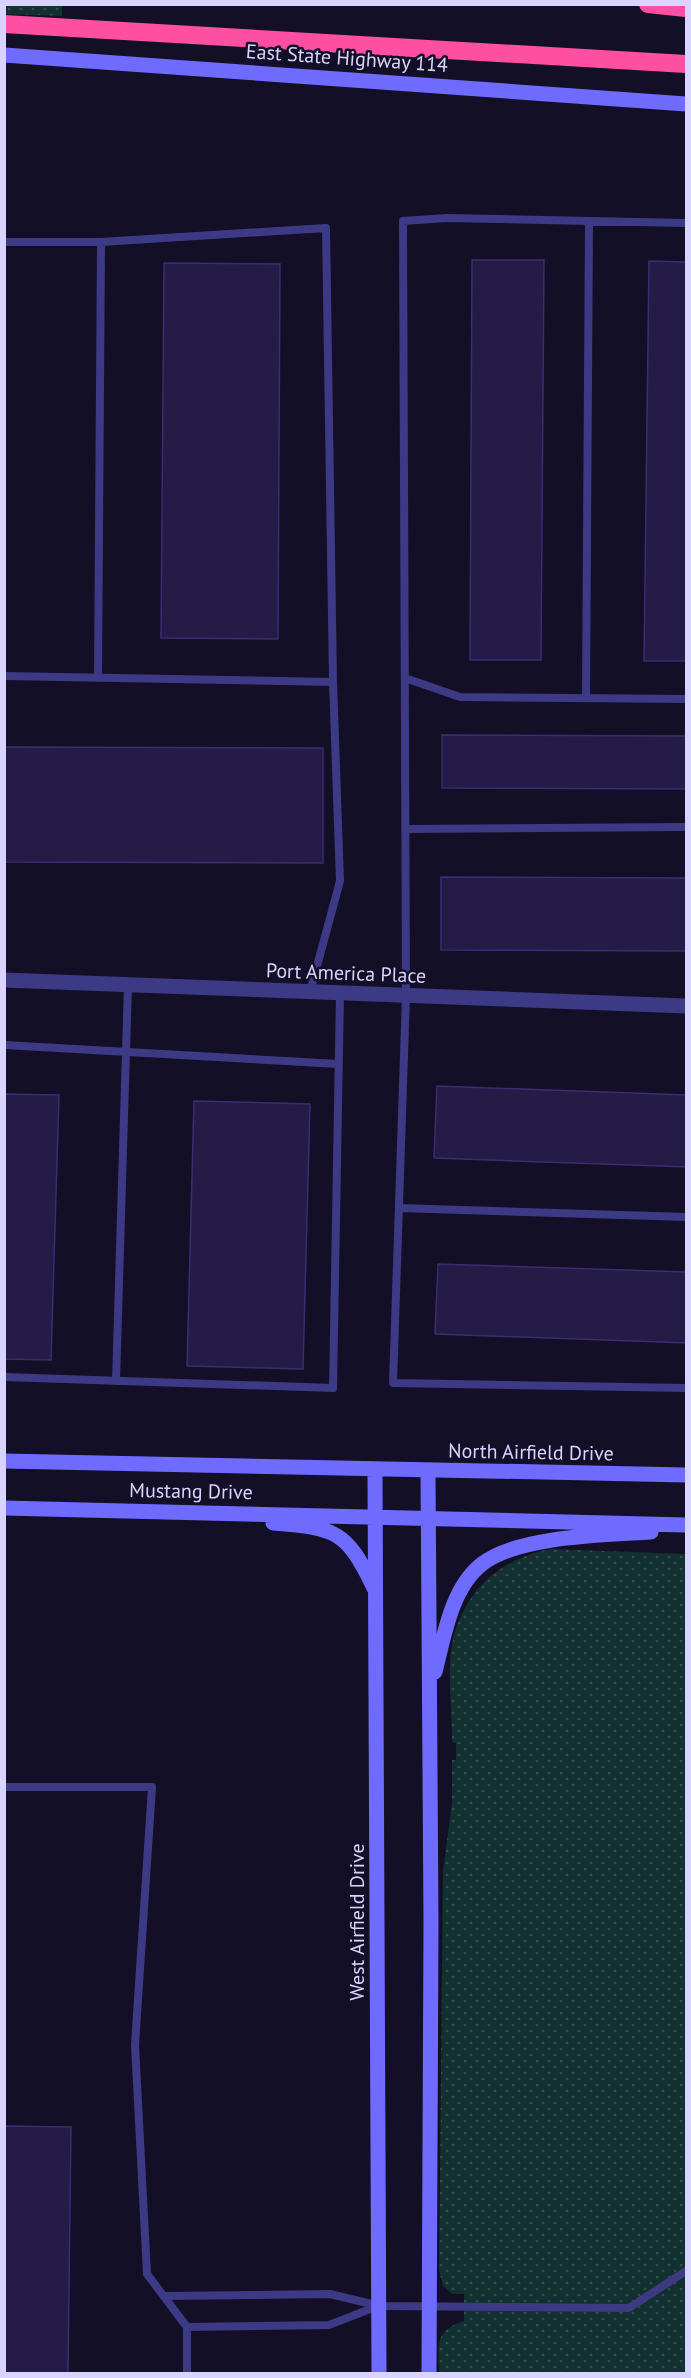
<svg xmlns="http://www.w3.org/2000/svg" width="691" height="2378" font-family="'PT Sans',sans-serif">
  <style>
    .grass { fill: url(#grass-dots) }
    .building { fill: #241b47; stroke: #3b2d73; stroke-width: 1.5 }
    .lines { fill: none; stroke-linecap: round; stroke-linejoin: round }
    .lane { stroke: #3d3a85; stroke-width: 8 }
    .street { stroke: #3d3a85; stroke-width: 15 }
    .secondary { stroke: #6f6bff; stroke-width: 15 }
    .highway { stroke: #ff4fa3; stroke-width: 18 }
    .labels { text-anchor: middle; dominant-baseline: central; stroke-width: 5; stroke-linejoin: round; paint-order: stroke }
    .street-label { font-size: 20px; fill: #d9d4ff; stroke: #130f26 }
  </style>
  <defs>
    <pattern id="grass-dots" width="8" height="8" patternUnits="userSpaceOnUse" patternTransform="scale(1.5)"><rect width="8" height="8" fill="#12302f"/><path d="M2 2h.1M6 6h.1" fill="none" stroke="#344d4e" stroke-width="1.8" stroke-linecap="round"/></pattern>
  </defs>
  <rect width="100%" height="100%" fill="#130f26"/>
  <path class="grass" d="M5,4L62,5V16L5,14Z
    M551,1549L686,1554V2373L439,2374C439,2345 433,2331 464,2321V2294H452L443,2286L439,2270L443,1871L452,1803V1760H456V1743L452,1742C452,1714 447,1672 452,1645C462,1593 499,1558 551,1549Z"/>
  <path class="building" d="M472,260H544L541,660H470Z
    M649,261L687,262V661H644Z
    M164,263L280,264L278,639L161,638Z
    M442,735L687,736V789L442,788Z
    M4,747L323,748V863L4,862Z
    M441,877L687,878V951L441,950Z
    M437,1086L687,1095V1167L434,1158Z
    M4,1094L59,1095L51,1360L4,1359Z
    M194,1101L310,1104L303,1369L187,1366Z
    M438,1264L687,1272V1343L435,1334Z
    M4,2126L71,2127L68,2373H4Z"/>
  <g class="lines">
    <path class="lane" d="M686,223L447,218L403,221L406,996L393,1383L686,1388
      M4,242H101L326,228L333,682L4,676
      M98,678L101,242
      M405,678L460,697L686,699
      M586,698L589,222
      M406,829L686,827
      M310,992L340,881L333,682
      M4,1045L338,1064
      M399,1208L686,1217
      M4,1377L333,1388L340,994
      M116,1381L128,985
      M4,1787H152L135,2045L147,2274L187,2327V2374
      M164,2296L330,2294L380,2306L629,2308L686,2271
      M187,2327L329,2325L378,2306"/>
    <path class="street" d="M4,980L686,1006"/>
    <path class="secondary" d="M4,55L686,104
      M4,1461L686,1475
      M375,1470L379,2374
      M428,1471L431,1922L429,2374
      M4,1508L686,1525
      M273,1523C336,1528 346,1530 374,1588
      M435,1672C444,1637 451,1588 482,1564C517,1536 606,1535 651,1532"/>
    <path class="highway" d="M648,4L686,8
      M4,24L686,64"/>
  </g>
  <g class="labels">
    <g class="street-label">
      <text transform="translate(347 58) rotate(4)">East State Highway 114</text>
      <text transform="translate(346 973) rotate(2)">Port America Place</text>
      <text transform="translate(531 1452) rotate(1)">North Airfield Drive</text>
      <text transform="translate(191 1491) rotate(1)">Mustang Drive</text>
      <text transform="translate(357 1922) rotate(-90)">West Airfield Drive</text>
    </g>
  </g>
  <rect width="691" height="2378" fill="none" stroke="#d9d4ff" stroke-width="12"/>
</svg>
